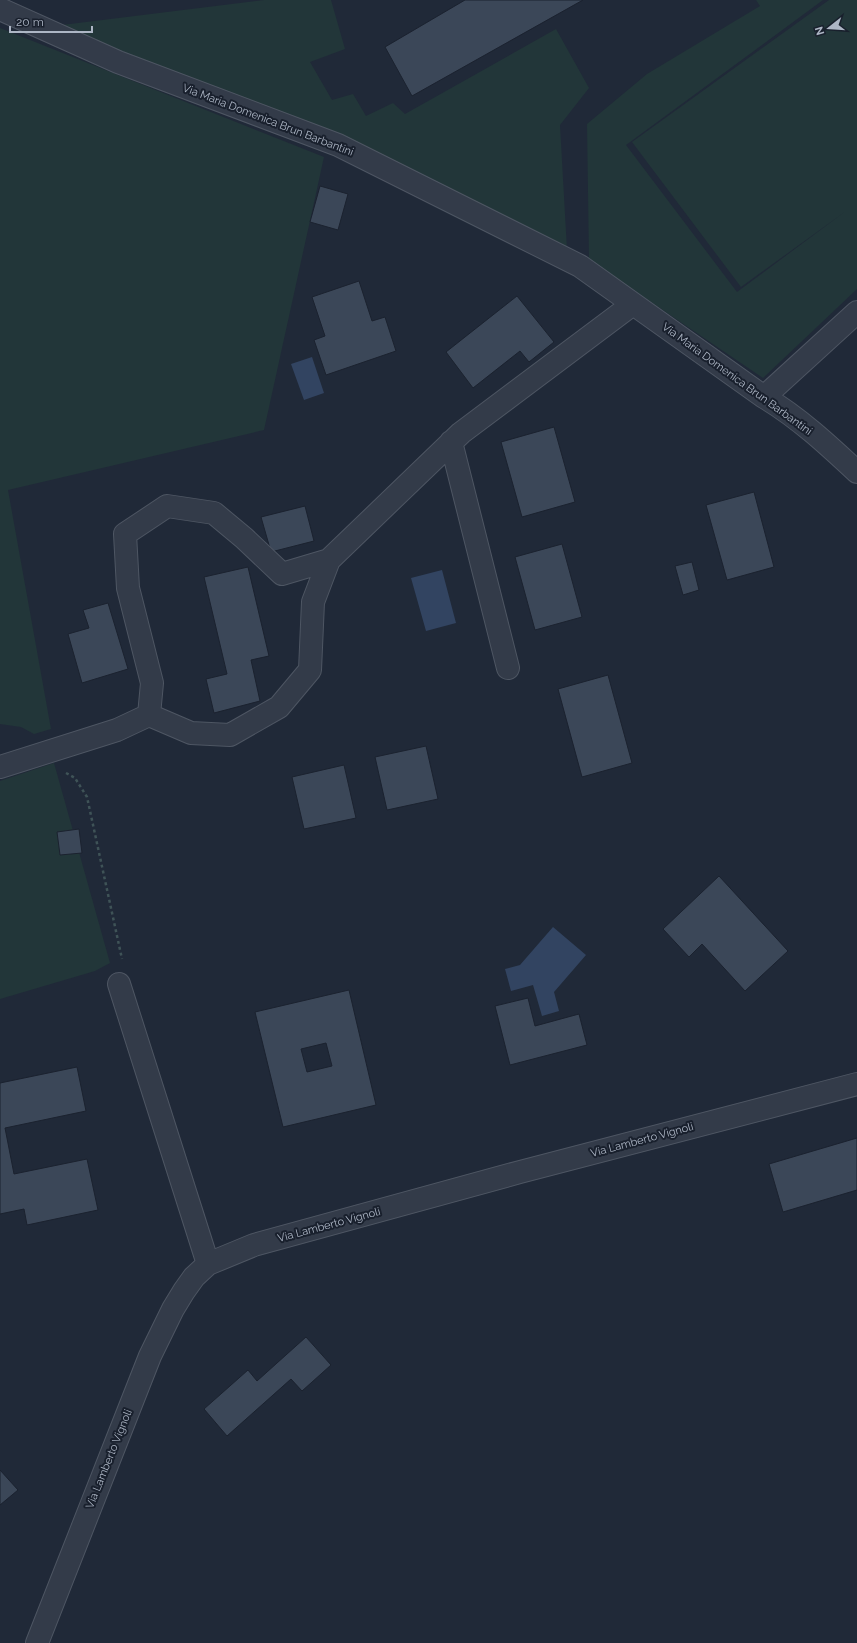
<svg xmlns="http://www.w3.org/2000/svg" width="857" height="1643" font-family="Raleway,sans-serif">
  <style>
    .green { fill: #223639 }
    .water { fill: #324461 }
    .building { fill: #3b4758; stroke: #1b222f; fill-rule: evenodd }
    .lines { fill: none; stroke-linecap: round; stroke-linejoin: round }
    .minor-casing { stroke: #4e5663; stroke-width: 24 }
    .path { stroke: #3f5357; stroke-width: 2.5; stroke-dasharray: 3 3; stroke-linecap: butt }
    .minor { stroke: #333b49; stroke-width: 22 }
    .labels { text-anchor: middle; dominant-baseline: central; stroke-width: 4; stroke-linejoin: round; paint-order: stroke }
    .street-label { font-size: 11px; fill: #adb6c5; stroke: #19202d }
  </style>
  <rect width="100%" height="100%" fill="#202938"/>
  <path class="green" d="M264,0H331L345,49L310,62L332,100L353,94L366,116L393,103L405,114L556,29L589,88L560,125L567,250L62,25Z
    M756,0H823L626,145L737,292L846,211L741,287L632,142L829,0H857V289L763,378L589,260L587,124L647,74L760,6Z
    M0,28L324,157L264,430L8,490L51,729L34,734L21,727L0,724Z
    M54,763L110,963L95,971L0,999V781Z"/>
  <path class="water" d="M312,357L324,393L304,400L291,364Z
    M442,570L456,623L426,631L411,578Z
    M553,927L586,955L554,992L559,1011L542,1016L533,985L511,991L505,969L520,965Z"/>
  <path class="building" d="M465,0H583L412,96L385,47Z
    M320,186L348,194L338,230L310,222Z
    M359,281L372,321L385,317L396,351L326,375L314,340L325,336L312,297Z
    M517,296L554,342L529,362L520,351L473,388L446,352Z
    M554,427L575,502L522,517L501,442Z
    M754,492L774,567L727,580L706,505Z
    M305,506L314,541L271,552L261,517Z
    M562,544L582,617L535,630L515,557Z
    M692,562L699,590L683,595L675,566Z
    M248,567L269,656L251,660L260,701L214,713L206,679L227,674L204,577Z
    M108,603L128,669L82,683L68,634L89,628L83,610Z
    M608,675L632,763L582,777L558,689Z
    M426,746L438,799L387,810L375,757Z
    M344,765L356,818L304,829L292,777Z
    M79,829L82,853L60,855L57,832Z
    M719,876L788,951L745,991L702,944L689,957L663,929Z
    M349,990L376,1105L283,1127L255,1012ZM326,1043L332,1066L307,1072L301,1049Z
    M528,998L535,1026L579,1014L587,1045L510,1065L495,1006Z
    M77,1067L86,1111L5,1128L14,1174L87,1159L98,1210L27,1225L24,1209L0,1214V1083Z
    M857,1138V1190L783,1212L769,1164Z
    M306,1337L331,1365L302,1391L291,1379L227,1436L204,1409L248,1370L257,1381Z
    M0,1470L18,1490L0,1505Z"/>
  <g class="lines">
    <defs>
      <path id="minor" d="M0,9L118,62L338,145L580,266L764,397C798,417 828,445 857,472
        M764,397L857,312
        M451,442L508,668
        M149,715L152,683L128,588L125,534L167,506L214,513L244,538L282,574L329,560L461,433L633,304
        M149,715L191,733L230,735L279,707L310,670L313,602L329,560
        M0,767L117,730L149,715
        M119,984L208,1264
        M37,1643L150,1356L173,1309L184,1291L194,1277L208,1264L254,1245L520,1172L857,1084"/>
    </defs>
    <use href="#minor" class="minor-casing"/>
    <path class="path" d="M66,773L75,778L87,797L122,959"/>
    <use href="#minor" class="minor"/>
  </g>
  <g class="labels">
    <g class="street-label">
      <text transform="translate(268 120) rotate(21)">Via Maria Domenica Brun Barbantini</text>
      <text transform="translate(737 379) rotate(36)">Via Maria Domenica Brun Barbantini</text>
      <text transform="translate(642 1140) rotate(-15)">Via Lamberto Vignoli</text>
      <text transform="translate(329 1225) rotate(-15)">Via Lamberto Vignoli</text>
      <text transform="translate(109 1459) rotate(-68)">Via Lamberto Vignoli</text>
    </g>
  </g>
  <g transform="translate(829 28) rotate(253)" stroke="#19202d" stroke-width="3" paint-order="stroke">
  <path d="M0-3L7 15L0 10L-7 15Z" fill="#adb6c5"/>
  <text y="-6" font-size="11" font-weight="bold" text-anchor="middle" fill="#adb6c5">N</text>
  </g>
  <path d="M10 26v6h82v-6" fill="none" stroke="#adb6c5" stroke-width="2"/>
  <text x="16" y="26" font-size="12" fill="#adb6c5" stroke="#19202d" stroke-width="3" paint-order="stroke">20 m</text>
</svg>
